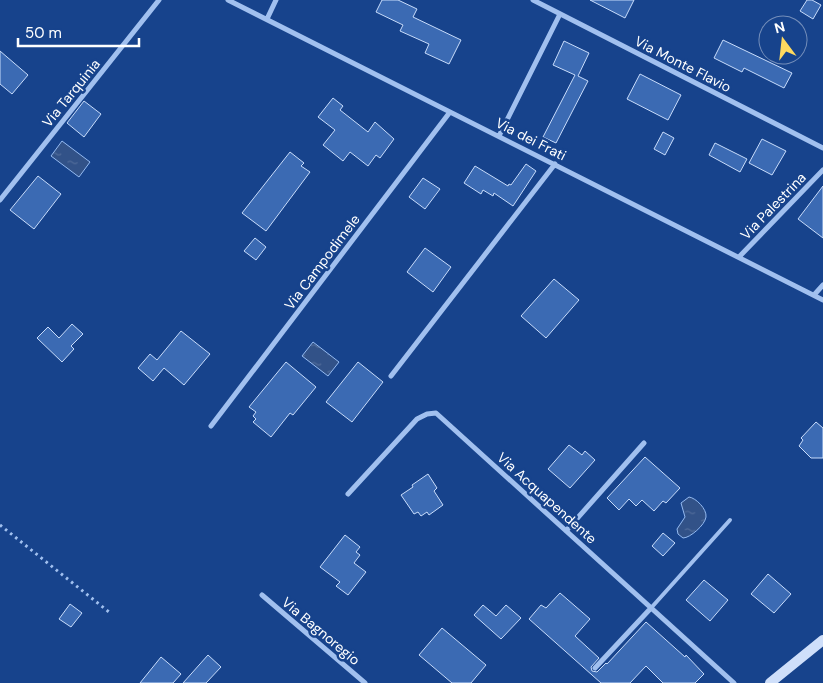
<svg xmlns="http://www.w3.org/2000/svg" width="823" height="683" font-family="'DM Sans',sans-serif">
  <style>
    .water { fill: url(#water-ripples); stroke: #94baf1 }
    .building { fill: #3b6ab3; stroke: #c8dcfb }
    .lines { fill: none; stroke-linecap: round; stroke-linejoin: round }
    .path { stroke: #a1c0ef; stroke-width: 3; stroke-dasharray: 2.5 4; stroke-linecap: butt }
    .lane { stroke: #a1c0ef; stroke-width: 4 }
    .street { stroke: #a1c0ef; stroke-width: 5 }
    .secondary { stroke: #cfdffa; stroke-width: 10 }
    .labels { text-anchor: middle; dominant-baseline: central; stroke-width: 5; stroke-linejoin: round; paint-order: stroke }
    .street-label { font-size: 14px; fill: #fff; stroke: #17438c }
  </style>
  <defs>
    <pattern id="water-ripples" width="26" height="14" patternUnits="userSpaceOnUse" patternTransform="scale(1.25)"><rect width="26" height="14" fill="#325288"/><path d="M2 4q2-2 4 0t4 0M15 11q2-2 4 0t4 0" fill="none" stroke="#516c9a"/></pattern>
  </defs>
  <rect width="100%" height="100%" fill="#17438c"/>
  <path class="water" d="M62,141L90,162L79,177L51,156Z
    M313,342L339,362L328,376L302,356Z
    M689,497C696,498 707,509 706,517C705,525 690,538 683,538L678,534L677,529L685,517L681,503Z"/>
  <path class="building" d="M382,0H398L417,9L413,17L461,40L449,64L425,53L429,44L400,31L403,25L376,12Z
    M590,0H634L625,18Z
    M807,0H812L821,5L813,19L800,11Z
    M723,40L792,73L784,88L744,68L742,72L714,58Z
    M564,41L589,53L578,76L588,81L556,143L543,137L575,75L553,65Z
    M0,51L28,75L12,94L0,84Z
    M640,74L681,95L668,120L627,99Z
    M333,98L343,106L340,110L368,132L375,122L394,139L380,158L376,155L368,166L350,152L343,161L323,145L335,130L318,117Z
    M84,101L101,114L84,137L67,123Z
    M663,132L674,138L665,155L654,149Z
    M762,139L786,151L772,175L749,163Z
    M715,143L747,159L740,172L709,155Z
    M290,152L304,163L301,166L310,172L266,231L242,213Z
    M526,164L536,171L513,206L494,193L493,196L483,190L481,194L464,183L475,166L508,186L509,184L511,185Z
    M38,176L61,194L34,229L10,210Z
    M423,178L440,189L425,209L409,197Z
    M823,186V238L798,219Z
    M255,238L266,247L256,260L244,251Z
    M425,248L451,267L433,292L407,272Z
    M554,279L579,300L546,338L521,316Z
    M72,324L83,334L71,346L74,349L62,362L37,338L48,327L59,338Z
    M181,331L210,354L184,385L164,368L153,381L138,368L150,354L157,360Z
    M286,362L316,387L293,415L290,413L271,437L253,422L256,419L253,416L256,412L249,407Z
    M358,362L383,382L352,422L326,402Z
    M816,422L823,428V458H811L799,446L803,440L801,438Z
    M569,445L582,455L585,451L595,460L570,488L548,469Z
    M645,457L680,488L666,503L663,501L654,511L642,500L636,506L629,499L619,510L607,498Z
    M428,474L437,488L434,491L443,505L429,515L427,512L421,516L418,512L414,514L401,495L413,487L412,485Z
    M663,533L675,543L663,556L652,546Z
    M345,535L360,547L356,552L360,555L354,563L366,572L348,595L336,586L340,582L320,567Z
    M768,574L791,594L774,613L751,594Z
    M704,580L728,600L710,621L686,600Z
    M560,593L590,619L575,636L599,658L591,667L592,671L597,672L606,663L607,664L646,622L685,657L686,655L704,674L695,683H663L646,666L630,683H601L529,619L541,605L546,608Z
    M70,604L82,613L71,627L59,619Z
    M483,605L496,616L506,605L521,618L501,639L474,615Z
    M442,628L486,665L471,683H452L419,655Z
    M208,655L221,667L206,683H183Z
    M161,657L181,674L173,683H140Z"/>
  <g class="lines">
    <path class="path" d="M0,525L109,612"/>
    <path class="lane" d="M651,608L730,520"/>
    <path class="street" d="M228,0L823,300
      M533,0L823,148
      M267,19L276,0
      M499,136L560,14
      M0,200L159,0
      M739,257L823,170
      M814,295L823,285
      M391,376L555,164
      M211,426L450,112
      M348,494L417,419L427,414L436,413L734,683
      M566,531L644,443
      M262,595L365,683
      M595,668L651,608"/>
    <path class="secondary" d="M770,683L823,640"/>
  </g>
  <g class="labels">
    <g class="street-label">
      <text transform="translate(683 64) rotate(27)">Via Monte Flavio</text>
      <text transform="translate(71 93) rotate(-51)">Via Tarquinia</text>
      <text transform="translate(531 139) rotate(27)">Via dei Frati</text>
      <text transform="translate(773 206) rotate(-46)">Via Palestrina</text>
      <text transform="translate(322 262) rotate(-53)">Via Campodimele</text>
      <text transform="translate(547 498) rotate(42)">Via Acquapendente</text>
      <text transform="translate(321 631) rotate(40)">Via Bagnoregio</text>
    </g>
  </g>
  <g transform="translate(783 40) rotate(345)"><circle r="24" fill="#17438c" stroke="#748eba"/>
  <path d="M0-4L9 19L0 12L-9 19Z" fill="#ffda5f"/>
  <text y="-8" font-size="14" font-weight="bold" text-anchor="middle" fill="#ffffff">N</text>
  </g>
  <path d="M18 38v8h121v-8" fill="none" stroke="#ffffff" stroke-width="2.5"/>
  <text x="25" y="38" font-size="15" fill="#ffffff" stroke="#17438c" stroke-width="4" paint-order="stroke">50 m</text>
</svg>
